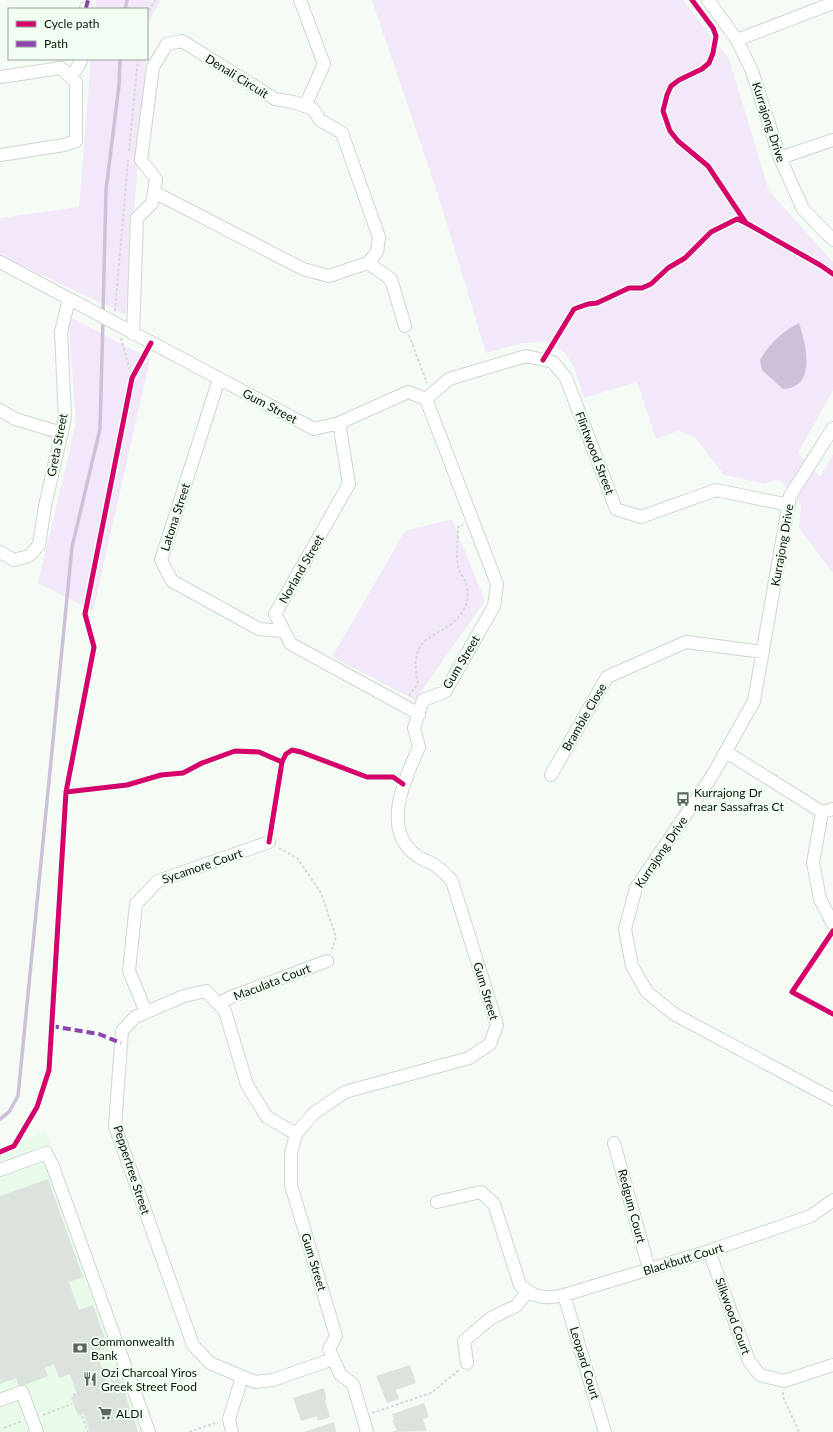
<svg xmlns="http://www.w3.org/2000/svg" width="833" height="1432" font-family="Lato,sans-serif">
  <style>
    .built { fill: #e8fbea }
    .green { fill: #f2e8f9 }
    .water { fill: #cfc0d9 }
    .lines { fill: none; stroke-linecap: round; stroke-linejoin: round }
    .stream { stroke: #cfc0d9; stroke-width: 3.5 }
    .building { fill: #dce3dd }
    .minor-casing { stroke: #cfd6d0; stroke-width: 14 }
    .path { stroke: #d8dad8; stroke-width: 2; stroke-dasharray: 3 2; stroke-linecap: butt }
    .minor { stroke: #fefffe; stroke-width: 12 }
    .quiet { stroke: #8e44ad; stroke-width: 4; stroke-dasharray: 8 4; stroke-linecap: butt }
    .cycleway-casing { stroke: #f2fff3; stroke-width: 8 }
    .cycleway { stroke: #d6006c; stroke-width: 5 }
    .labels { text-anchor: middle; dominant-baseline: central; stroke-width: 4; stroke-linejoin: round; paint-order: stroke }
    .street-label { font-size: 12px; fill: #0c130d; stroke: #f2fff3 }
    .poi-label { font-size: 12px; fill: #0c130d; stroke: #f2fff3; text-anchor: start }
  </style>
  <rect width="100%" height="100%" fill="#f5fcf6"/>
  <path class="built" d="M46,1131L155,1432H0V1148Z"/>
  <path class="green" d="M96,0H161L148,22L147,40V9H95Z
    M372,0H683L729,59L769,191L833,262V390L798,453L820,477L833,454V573L799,528L801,505L779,479L765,484L724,475L696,438L678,431L656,439L637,382L584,398L574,367L565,353L545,342L522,343L486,353L440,201Z
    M91,59H146L126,315L0,255V218L79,207Z
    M68,316L150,359L93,611L38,583L76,423Z
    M452,519L485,601L415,700L332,657L405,531Z"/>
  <path class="water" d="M799,323C806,344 817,388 783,389L762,370L760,360C769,344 783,331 799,323Z"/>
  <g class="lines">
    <path class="stream" d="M125,9L127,0
      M103,313L106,190L119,85L120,59
      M0,1119L9,1112L18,1096L72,547L100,429L103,319"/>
  </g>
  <path class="building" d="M48,1179L83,1277L69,1282L79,1310L93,1305L108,1347L96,1352L108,1384L120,1379L138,1432H90L84,1414L78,1416L71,1397L77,1395L70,1374L59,1378L54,1364L45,1368L48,1376L19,1387L16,1378L0,1384V1196Z
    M410,1365L416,1383L396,1390L399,1399L387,1403L376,1376Z
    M324,1388L326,1396V1400H325L330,1417L318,1421L317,1416L301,1421L293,1398Z
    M424,1403L429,1417L423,1419L427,1431L391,1432L397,1430L392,1421L394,1420L392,1414Z
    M334,1422L336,1432H304Z"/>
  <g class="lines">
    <defs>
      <path id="minor" d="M300,0L324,64L305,106
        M708,0L737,40L752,71L780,158L803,209L833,240
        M86,9V8
        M737,40L833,3
        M0,77L61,68L76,82V141L64,145L0,155
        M71,77L80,63L81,59
        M780,158L833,140
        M0,262L314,429L339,423L408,392L426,399L497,584L494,606L445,692L423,700L414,728L419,747C405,780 380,829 417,856C423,860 430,862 436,866C442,870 447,876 452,881L497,1025L490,1044L469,1058L345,1092L314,1113L296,1134L291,1154V1185L336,1336L329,1349L340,1374L353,1384L367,1432
        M368,263L391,279L405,326
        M133,334L137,218L152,203L156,179L141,160L153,67L167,44L182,41L275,99L293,102L313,109L320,120L342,133L379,237L377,252L368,263L329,276L303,269L154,192
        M219,379L161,560L172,581L259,629L284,631
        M426,399L449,379L526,356L553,362L566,378L616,509L641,517L716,490L789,505
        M0,410L15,419L62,433
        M339,423L349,484L275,614L291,644L419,714
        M833,428L790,496L754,701L712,776L636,888L625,929L632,966L647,992L674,1014L833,1099
        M0,552L14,560L29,556L39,545L45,506L65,418L61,332L69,299
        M726,752L822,812L833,809
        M551,775L607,677L686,642L763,652
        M822,812L813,863L820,899L833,924
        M218,1004L231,997L327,961
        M146,1012L129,971L136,904L158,881L269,842
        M296,1134L267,1117L247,1085L225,1011L206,991L184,996L135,1017L122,1031L115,1126L193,1345L210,1363L255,1382L273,1380L333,1359
        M614,1143L649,1269
        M0,1170L46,1153L52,1164L149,1432
        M437,1202L481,1192L494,1204L520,1285L528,1291
        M709,1251L749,1361L760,1375L784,1381L833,1365
        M564,1295L605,1432
        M467,1363L464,1341L491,1318L516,1306L528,1291C538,1299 552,1298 564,1295L709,1251L811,1216L833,1200
        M0,1400L22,1392L37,1432
        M232,1432L229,1419L242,1377"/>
    </defs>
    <use href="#minor" class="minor-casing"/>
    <path class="path" d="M147,15L155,0
      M129,151L138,59
      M115,311L128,160
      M409,335L427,383
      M121,338L132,378
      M409,696L418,683C405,627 448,642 465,607C469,599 468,589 465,580C463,576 459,572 458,567C456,554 458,540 458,527L463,525
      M279,848L297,858L321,893L336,937L331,952
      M783,1392V1397L799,1432
      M73,1395L117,1379
      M372,1413L431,1393L459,1370
      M43,1415L72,1404
      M82,1416L88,1432
      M4,1428L22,1421
      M189,1432L218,1422"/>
    <use href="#minor" class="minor"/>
    <path class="quiet" d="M86,8L88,0
      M51,1026L99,1034L121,1043"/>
    <defs>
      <path id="cycleway" d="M692,0L713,28L716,36L713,53L709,63L702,69L679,80L671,86L667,95L663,111L670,131L678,141L708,166L746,223L820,265L833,274
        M543,360L574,309L588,304L597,303L629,288H642L651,284L668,268L685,258L711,232L737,219L746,223
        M66,792L127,785L161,775L183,773L202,763L235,751L259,752L282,762
        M269,842L282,762L286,754L292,750L301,752L367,777H393L403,784
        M833,931L792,992L833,1014
        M0,1152L14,1146L37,1107L49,1070L66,792L94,647L85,614L132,378L151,343"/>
    </defs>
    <use href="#cycleway" class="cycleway-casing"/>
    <use href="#cycleway" class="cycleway"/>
  </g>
  <defs>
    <symbol id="bus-bare" viewBox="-9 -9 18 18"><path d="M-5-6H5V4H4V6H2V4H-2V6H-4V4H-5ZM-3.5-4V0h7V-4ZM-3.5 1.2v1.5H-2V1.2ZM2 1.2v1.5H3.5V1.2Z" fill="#5e655f" stroke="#f2fff3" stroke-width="2.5" paint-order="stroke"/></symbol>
    <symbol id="bank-bare" viewBox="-9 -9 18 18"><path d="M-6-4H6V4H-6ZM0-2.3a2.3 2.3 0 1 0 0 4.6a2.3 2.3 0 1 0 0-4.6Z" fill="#5e655f" stroke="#f2fff3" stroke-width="2.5" paint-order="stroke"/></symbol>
    <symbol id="restaurant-bare" viewBox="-9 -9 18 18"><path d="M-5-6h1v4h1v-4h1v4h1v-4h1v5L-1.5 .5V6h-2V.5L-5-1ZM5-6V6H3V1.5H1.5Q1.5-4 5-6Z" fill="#5e655f" stroke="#f2fff3" stroke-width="2.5" paint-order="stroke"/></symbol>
    <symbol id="supermarket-bare" viewBox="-9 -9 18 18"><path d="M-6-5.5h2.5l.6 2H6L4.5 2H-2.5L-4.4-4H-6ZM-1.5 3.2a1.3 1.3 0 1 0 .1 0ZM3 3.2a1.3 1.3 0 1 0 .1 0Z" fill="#5e655f" stroke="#f2fff3" stroke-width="2.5" paint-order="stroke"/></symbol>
  </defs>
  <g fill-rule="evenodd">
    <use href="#bus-bare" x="673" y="789" width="20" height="20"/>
    <use href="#bank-bare" x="70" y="1338" width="20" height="20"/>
    <use href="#restaurant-bare" x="80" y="1369" width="20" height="20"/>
    <use href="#supermarket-bare" x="95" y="1403" width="20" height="20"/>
  </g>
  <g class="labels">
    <g class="street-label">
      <text transform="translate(237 76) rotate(32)">Denali Circuit</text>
      <text transform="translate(769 122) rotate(72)">Kurrajong Drive</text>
      <text transform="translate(270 406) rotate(28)">Gum Street</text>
      <text transform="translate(57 445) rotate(-79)">Greta Street</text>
      <text transform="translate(595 453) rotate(69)">Flintwood Street</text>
      <text transform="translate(175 517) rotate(-72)">Latona Street</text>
      <text transform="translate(782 545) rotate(-80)">Kurrajong Drive</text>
      <text transform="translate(301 569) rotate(-60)">Norland Street</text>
      <text transform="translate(461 662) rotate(-59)">Gum Street</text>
      <text transform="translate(584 717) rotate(-60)">Bramble Close</text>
      <text transform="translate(661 852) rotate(-56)">Kurrajong Drive</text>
      <text transform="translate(202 866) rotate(-19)">Sycamore Court</text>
      <text transform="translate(272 982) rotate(-21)">Maculata Court</text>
      <text transform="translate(486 991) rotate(73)">Gum Street</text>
      <text transform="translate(132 1170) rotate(72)">Peppertree Street</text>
      <text transform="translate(632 1206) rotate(75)">Redgum Court</text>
      <text transform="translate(683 1259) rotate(-17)">Blackbutt Court</text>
      <text transform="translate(314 1262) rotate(73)">Gum Street</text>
      <text transform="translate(733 1316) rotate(70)">Silkwood Court</text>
      <text transform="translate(585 1363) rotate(73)">Leopard Court</text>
    </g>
    <g class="poi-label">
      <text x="694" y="792">Kurrajong Dr<tspan x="694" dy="14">near Sassafras Ct</tspan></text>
      <text x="91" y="1341">Commonwealth<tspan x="91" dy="14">Bank</tspan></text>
      <text x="101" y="1372">Ozi Charcoal Yiros<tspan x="101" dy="14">Greek Street Food</tspan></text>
      <text x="116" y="1413">ALDI</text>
    </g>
  </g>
  <rect x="8" y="8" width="140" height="52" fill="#f2fff3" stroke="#96a197"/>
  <rect x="16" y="21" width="20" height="6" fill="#d6006c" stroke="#96a197"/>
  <text x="44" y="28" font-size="12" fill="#0c130d">Cycle path</text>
  <rect x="16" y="41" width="20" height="6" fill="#8e44ad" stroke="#96a197"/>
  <text x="44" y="48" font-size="12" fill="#0c130d">Path</text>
</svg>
